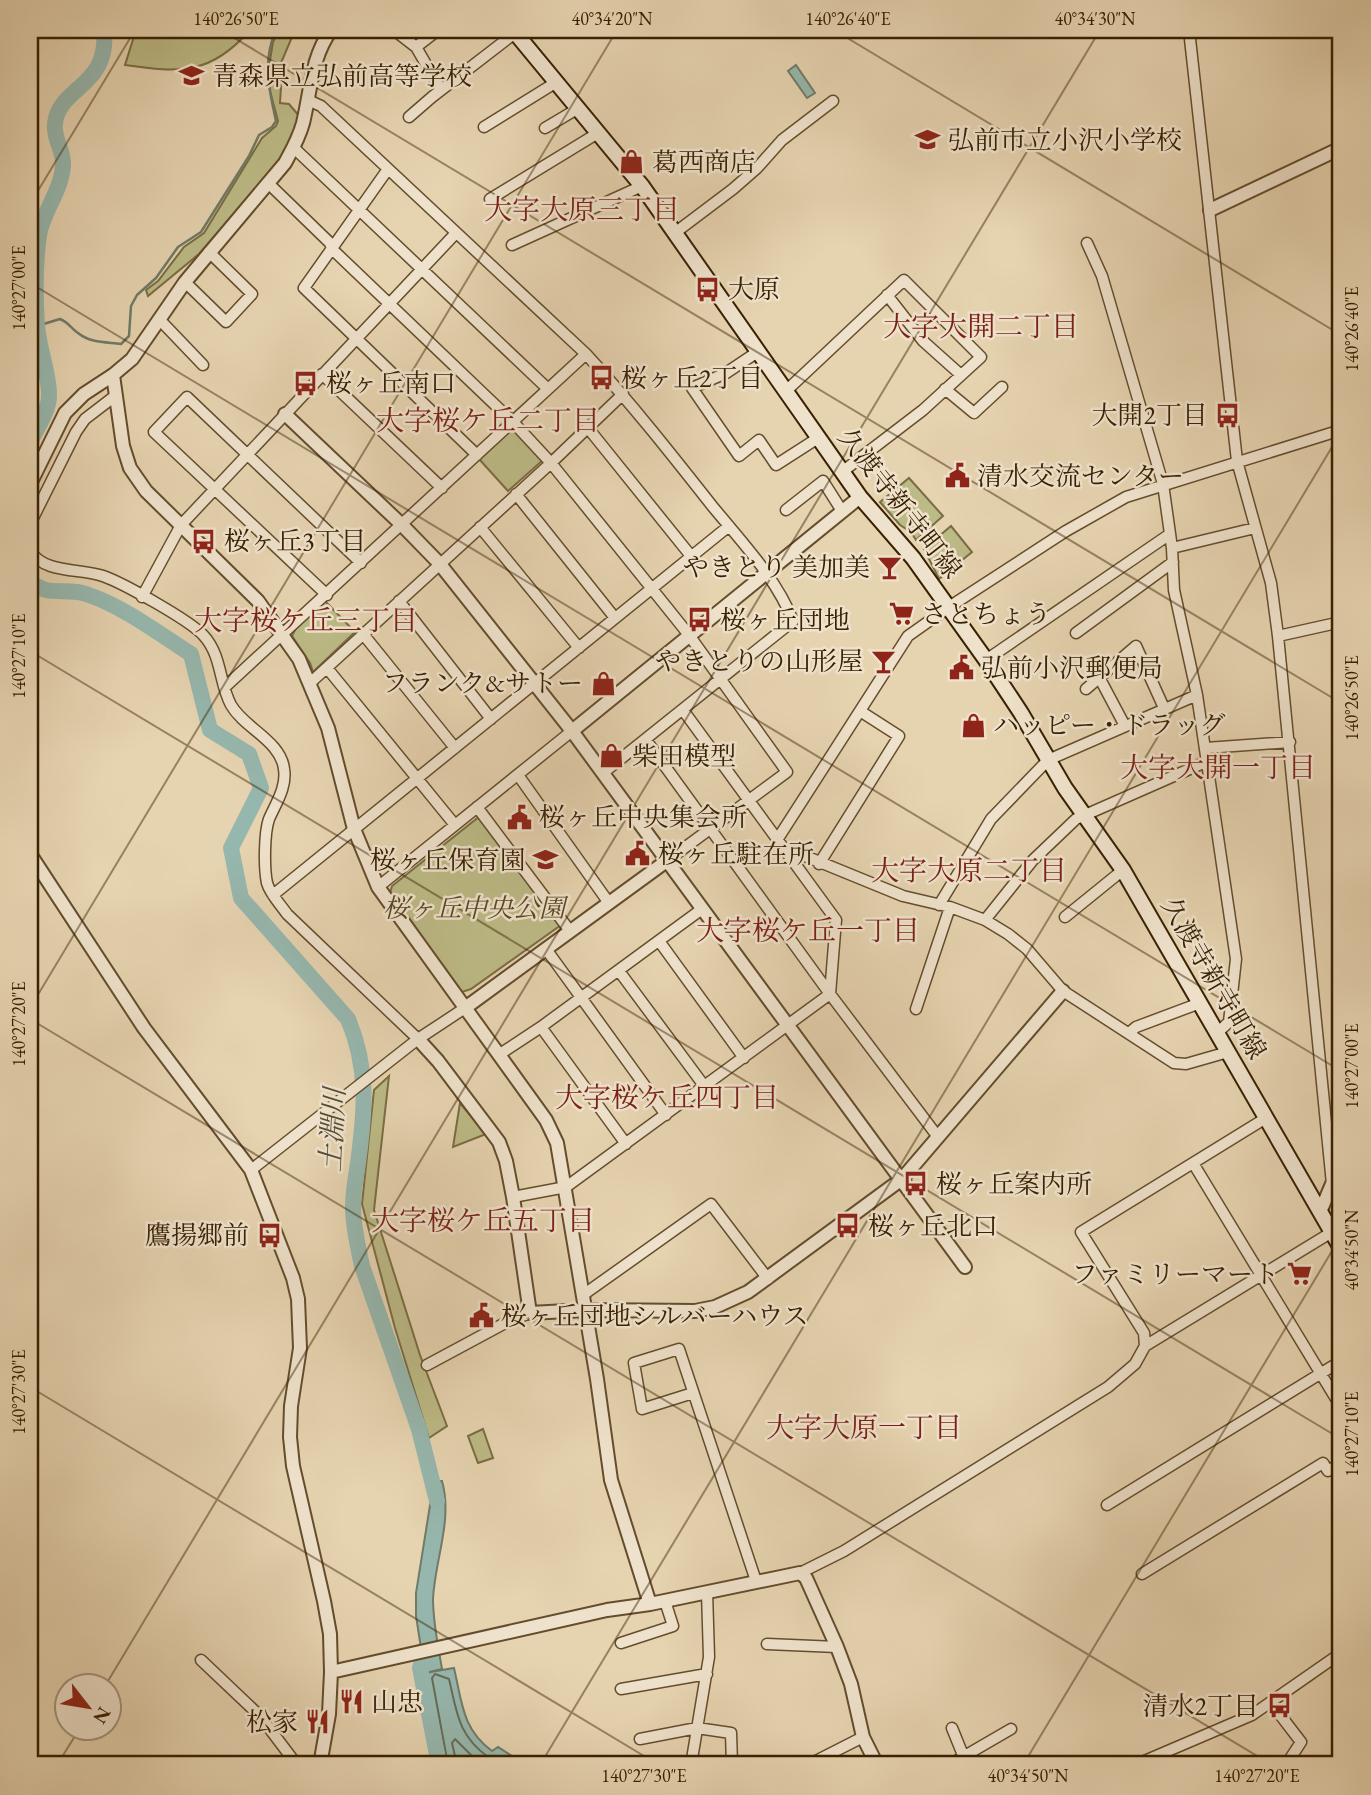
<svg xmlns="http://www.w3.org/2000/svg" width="1371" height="1795" font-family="'EB Garamond','Noto Serif JP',serif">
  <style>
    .green { fill: #bcba86; stroke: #7a6d43; stroke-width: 2 }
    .water { fill: #96b7ae; stroke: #707b68; stroke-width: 2 }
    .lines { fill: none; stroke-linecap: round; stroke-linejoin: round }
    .shore { stroke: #676c57; stroke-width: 2 }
    .stream { stroke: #707b68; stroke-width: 2.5 }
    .river { stroke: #96b7ae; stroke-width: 16 }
    .minor-casing { stroke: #644d2c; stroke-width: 13 }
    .tertiary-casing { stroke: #644d2c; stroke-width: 16 }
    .secondary-casing { stroke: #382000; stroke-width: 18 }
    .minor { stroke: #efe2cc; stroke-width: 10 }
    .tertiary { stroke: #efe2cc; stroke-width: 12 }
    .secondary { stroke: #efe2cc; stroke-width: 14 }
    .ticks { fill: none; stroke: #382000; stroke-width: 2; stroke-opacity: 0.45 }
    .labels { text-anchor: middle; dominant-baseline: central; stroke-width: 5; stroke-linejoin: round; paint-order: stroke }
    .poi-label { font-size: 26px; fill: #382000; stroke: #efe2cc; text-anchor: start }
    .street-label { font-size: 26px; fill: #382000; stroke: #efe2cc }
    .park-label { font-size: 26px; font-style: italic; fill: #594622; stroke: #efe2cc }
    .neighbourhood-label { font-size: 28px; fill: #7a1f14; stroke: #efe2cc }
    .water-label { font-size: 28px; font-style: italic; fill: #544d34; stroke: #efe2cc }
    .neatline { fill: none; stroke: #382000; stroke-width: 2.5 }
    .ticks-label { font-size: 18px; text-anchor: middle; fill: #382000 }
  </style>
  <rect width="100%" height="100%" fill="#e6d3b0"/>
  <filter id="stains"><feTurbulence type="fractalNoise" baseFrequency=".00286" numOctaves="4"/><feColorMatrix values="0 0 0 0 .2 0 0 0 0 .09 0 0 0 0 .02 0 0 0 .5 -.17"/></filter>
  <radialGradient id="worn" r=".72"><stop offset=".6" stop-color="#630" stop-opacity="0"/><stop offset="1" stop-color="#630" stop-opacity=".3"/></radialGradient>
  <path class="green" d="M136,30H250C211,75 180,73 125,65Z
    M279,30H295L278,70L281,87L280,103L289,104L300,117L285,152L273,168L199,254L148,296L146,290L158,281L184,247L204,233L262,138L276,126L278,121L270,91L268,72L273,42Z
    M513,428L543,460L508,491L479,459Z
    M909,478L943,516L916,540L911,532L900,525L880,502Z
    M951,526L972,552L939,579L924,549Z
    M325,601L355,632L313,672L310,663L292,636L296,628Z
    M480,816L561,925L471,989L462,992L458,989L389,897L392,886Z
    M389,1076L374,1210L420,1355L447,1426L429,1438L395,1328L362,1204L374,1090Z
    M460,1103L486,1134L453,1147Z
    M483,1429L493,1458L478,1463L468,1436Z"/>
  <path class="water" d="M796,65L815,93L807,98L788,71Z
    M442,1481C453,1520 435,1559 433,1599C433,1622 438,1646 442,1669L425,1673L454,1668C462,1702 462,1729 492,1751L498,1747L526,1765H442L438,1752L424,1667L421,1668L420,1676L417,1660L421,1648L416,1616V1593L431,1499V1483Z"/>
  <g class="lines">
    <path class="shore" d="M448,1765L432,1678L435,1674L449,1679C457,1713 458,1735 488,1757L499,1756L513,1765
      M457,1765L452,1743L455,1739L471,1755L486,1765"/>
    <path class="stream" d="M37,326L60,319C68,322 71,328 78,333C90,343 106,342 121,344L129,336L131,306L137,295L156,278L178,247L201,232L249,156L259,135L272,127L276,121C269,89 262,61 276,30"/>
    <path class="river" d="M30,442C36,430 45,417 48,404C53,385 38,347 37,325C35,297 35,264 39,235C43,211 62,190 63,165C64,150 53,139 55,124C58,87 110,87 104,30
      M30,581C47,598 66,587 86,594C123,606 158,633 191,654L210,730L249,754L261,788L231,848L241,898L348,1019C369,1069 365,1111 358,1163C356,1177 353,1192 353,1207C353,1227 358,1246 362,1266L419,1429L437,1501
      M424,1655L420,1668L439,1765"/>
    <defs>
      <path id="minor" d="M394,30L416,47L438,30
        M1189,30L1237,461L1271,583L1278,636L1332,1184
        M416,47L441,90
        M308,100L321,106L586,354C631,403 672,455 713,507C741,541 777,579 793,621L603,773
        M409,117L432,97L515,33
        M484,127L555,83
        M545,128L577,109
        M294,148L548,389
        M388,169L304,288L477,455
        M268,183L330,243L332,249L513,422L551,463L689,635L787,772L668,860
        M490,199L598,133
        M676,232L733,189L757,168L782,140L833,101
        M1087,243L1102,276L1163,484L1172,548L1174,590L1197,695L1236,959L1229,1022L1217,1033
        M512,245L642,186
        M185,282L226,322L252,294L209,252
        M887,295L923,341L961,375
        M159,319L203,365
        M759,351L726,373L692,388L739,456L759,440L776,465L818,438
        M322,374L442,488
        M945,389L974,413L1002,387
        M786,391L904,280L981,357L923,410L842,472
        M588,428L691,556
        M516,494L615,618
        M786,510L823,481L842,511
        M30,524L76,432L85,419L115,396
        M480,527L579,648
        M1172,548L1255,528
        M30,551C45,574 80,568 103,576C123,583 191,621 204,636C222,656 219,683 231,705C244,728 281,741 284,769C287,787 276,803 269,819C264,833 264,869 267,883C270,894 281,905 287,914L418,1039
        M327,595L154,432L187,397L361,563
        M142,597L181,525L456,233
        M399,601L491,719
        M1076,633L1173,562
        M363,634L455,748
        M1278,636L1341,622
        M986,660L1170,534
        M327,668L455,825
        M1099,677L1125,726
        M310,683L551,463L623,394
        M225,687L586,354
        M1086,689L1136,646L1164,708
        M646,740L830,994L938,1137
        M1206,748L1290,742
        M518,775L609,903
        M477,807L570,931
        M777,840L908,636L949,607L1066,531L1126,497L1341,430
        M783,847L903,896L950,907L985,920L1008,934L1027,949L1063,991L1174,1063L1186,1064L1228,1052
        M819,864L899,736L860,711
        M378,887L572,731
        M273,895L729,526
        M939,905L991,819L1048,760L1197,695
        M1065,917L1123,870
        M985,920L1033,860L1076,819L1208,761
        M659,941L744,1058
        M546,949L666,1115
        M619,971L705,1087
        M916,1009L950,907
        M541,1027L702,909
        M1129,1033L1136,1027L1200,1003
        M500,1054L541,1027L626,1144
        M1193,1163L1341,1407
        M251,1170L418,1039L465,1008
        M513,1197L566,1187L830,994L836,920L683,710
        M583,1295L711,1204L768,1279
        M1145,1346L1144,1333L1081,1232L1266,1118
        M427,1365L507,1322L530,1313
        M693,1393L642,1409L634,1363L679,1349L756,1581
        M1107,1505L1341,1361
        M800,1573L844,1551L1108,1387L1135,1364L1145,1346L1332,1232
        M1142,1574L1323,1463L1328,1471L1341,1463
        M621,1643L673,1626L665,1601
        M767,1644L837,1647
        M201,1660L260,1716L297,1765
        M621,1689L707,1674
        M1271,1703L1301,1742L1286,1765
        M952,1728L967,1765
        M640,1739L697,1728L731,1733L732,1765
        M691,1765L709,1657L707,1592
        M808,1765L863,1737
        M949,1765L1011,1729
        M1135,1765L1252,1715L1341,1653"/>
      <path id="tertiary" d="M1210,210L1341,148
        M113,375L123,446L130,468L146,491L258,601L299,659L328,728L354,829L378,887L546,1120L557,1143L597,1379L611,1480L650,1604
        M285,414L402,525L439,563L572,731L965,1267
        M30,484L65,413L84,394L113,375L132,359L185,282L285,163C292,150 299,138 303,123C311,90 311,58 331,30
        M572,731L860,497
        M30,854L144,1028L251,1170L293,1278L298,1299L300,1348L291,1406L290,1437L293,1466L324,1601L330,1634L331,1672L329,1714L320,1765
        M465,1008L668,860
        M418,1039L438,1061L499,1142L506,1161L513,1197L530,1313L586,1310L695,1311L715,1307L748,1292L902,1179L1063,991
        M1320,1212L1341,1163
        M331,1672L607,1610L650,1604L800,1573L806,1578L837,1647L851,1684L863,1737L877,1765"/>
      <path id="secondary" d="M513,30L642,186L860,497L913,558L986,660L1021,713L1065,788L1123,870L1341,1248"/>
    </defs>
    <use href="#minor" class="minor-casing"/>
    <use href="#tertiary" class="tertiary-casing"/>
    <use href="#secondary" class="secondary-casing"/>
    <use href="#minor" class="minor"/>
    <use href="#tertiary" class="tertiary"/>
    <use href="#secondary" class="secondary"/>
  </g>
  <path class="ticks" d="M221,30L1341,703M834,30L1341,335M30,204L135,30M30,283L1341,1071M30,651L1341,1439M30,1008L617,30M30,1019L1272,1765M30,1387L659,1765M105,1686L1100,30M30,1755L46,1765M57,1765L80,1728M540,1765L1341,432M1023,1765L1341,1236"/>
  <defs>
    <symbol id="school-bare" viewBox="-9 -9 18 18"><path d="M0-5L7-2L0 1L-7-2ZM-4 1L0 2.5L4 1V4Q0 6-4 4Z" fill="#8f2418" stroke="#efe2cc" stroke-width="2.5" paint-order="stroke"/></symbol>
    <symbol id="shop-bare" viewBox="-9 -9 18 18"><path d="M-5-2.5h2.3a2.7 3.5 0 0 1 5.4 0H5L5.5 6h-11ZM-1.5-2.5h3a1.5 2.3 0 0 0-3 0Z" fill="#8f2418" stroke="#efe2cc" stroke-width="2.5" paint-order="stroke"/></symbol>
    <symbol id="bus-bare" viewBox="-9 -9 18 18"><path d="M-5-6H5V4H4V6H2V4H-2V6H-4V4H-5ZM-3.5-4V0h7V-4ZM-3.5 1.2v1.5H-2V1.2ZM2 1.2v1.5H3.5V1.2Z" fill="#8f2418" stroke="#efe2cc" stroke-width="2.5" paint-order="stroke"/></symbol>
    <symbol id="civic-bare" viewBox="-9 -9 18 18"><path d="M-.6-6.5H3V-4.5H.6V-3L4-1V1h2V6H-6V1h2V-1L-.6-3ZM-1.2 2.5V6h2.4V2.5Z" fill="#8f2418" stroke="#efe2cc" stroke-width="2.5" paint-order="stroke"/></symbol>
    <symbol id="bar-bare" viewBox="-9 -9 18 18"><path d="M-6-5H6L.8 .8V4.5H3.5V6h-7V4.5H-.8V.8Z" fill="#8f2418" stroke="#efe2cc" stroke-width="2.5" paint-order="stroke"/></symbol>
    <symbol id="supermarket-bare" viewBox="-9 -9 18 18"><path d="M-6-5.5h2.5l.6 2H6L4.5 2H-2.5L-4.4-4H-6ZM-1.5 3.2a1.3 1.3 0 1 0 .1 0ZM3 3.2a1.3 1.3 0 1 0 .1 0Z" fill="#8f2418" stroke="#efe2cc" stroke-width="2.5" paint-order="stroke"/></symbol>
    <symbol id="restaurant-bare" viewBox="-9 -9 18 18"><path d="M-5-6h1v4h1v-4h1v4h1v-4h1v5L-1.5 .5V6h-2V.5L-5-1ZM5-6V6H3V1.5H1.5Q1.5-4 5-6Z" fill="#8f2418" stroke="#efe2cc" stroke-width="2.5" paint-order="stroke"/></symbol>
  </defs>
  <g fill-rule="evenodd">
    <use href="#school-bare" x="174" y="58" width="35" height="35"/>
    <use href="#school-bare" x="910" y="122" width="35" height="35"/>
    <use href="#shop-bare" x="614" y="144" width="35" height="35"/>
    <use href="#bus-bare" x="690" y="272" width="35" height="35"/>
    <use href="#bus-bare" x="584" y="360" width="35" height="35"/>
    <use href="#bus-bare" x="288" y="366" width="35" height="35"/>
    <use href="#bus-bare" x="1210" y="398" width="35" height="35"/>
    <use href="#civic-bare" x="940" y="458" width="35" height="35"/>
    <use href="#bus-bare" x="186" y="524" width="35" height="35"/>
    <use href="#bar-bare" x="872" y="550" width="35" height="35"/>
    <use href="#supermarket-bare" x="884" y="596" width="35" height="35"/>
    <use href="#bus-bare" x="682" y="602" width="35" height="35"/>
    <use href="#bar-bare" x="866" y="644" width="35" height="35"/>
    <use href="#civic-bare" x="944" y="650" width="35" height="35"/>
    <use href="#shop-bare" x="586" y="666" width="35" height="35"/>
    <use href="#shop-bare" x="956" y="708" width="35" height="35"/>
    <use href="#shop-bare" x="594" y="738" width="35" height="35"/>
    <use href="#civic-bare" x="502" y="800" width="35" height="35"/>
    <use href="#civic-bare" x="620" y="836" width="35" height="35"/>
    <use href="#school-bare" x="528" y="842" width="35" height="35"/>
    <use href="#bus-bare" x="898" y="1166" width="35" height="35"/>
    <use href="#bus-bare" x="830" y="1208" width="35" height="35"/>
    <use href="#bus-bare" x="252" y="1218" width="35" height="35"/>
    <use href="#supermarket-bare" x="1282" y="1256" width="35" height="35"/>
    <use href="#civic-bare" x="464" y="1298" width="35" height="35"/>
    <use href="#restaurant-bare" x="334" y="1684" width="35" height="35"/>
    <use href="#bus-bare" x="1262" y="1688" width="35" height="35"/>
    <use href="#restaurant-bare" x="300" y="1704" width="35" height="35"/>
  </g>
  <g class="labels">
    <g class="poi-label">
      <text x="212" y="76">青森県立弘前高等学校</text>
      <text x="948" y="140">弘前市立小沢小学校</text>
      <text x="652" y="162">葛西商店</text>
      <text x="728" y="289">大原</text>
      <text x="621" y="378">桜ヶ丘2丁目</text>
      <text x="326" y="383">桜ヶ丘南口</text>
      <text x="1208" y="415" text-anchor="end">大開2丁目</text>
      <text x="977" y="476">清水交流センター</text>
      <text x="224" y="541">桜ヶ丘3丁目</text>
      <text x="870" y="567" text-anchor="end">やきとり 美加美</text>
      <text x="921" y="614">さとちょう</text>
      <text x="720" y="620">桜ヶ丘団地</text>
      <text x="863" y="661" text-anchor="end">やきとりの山形屋</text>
      <text x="981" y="668">弘前小沢郵便局</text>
      <text x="583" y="683" text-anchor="end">フランク&amp;サトー</text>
      <text x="993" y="725">ハッピー・ドラッグ</text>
      <text x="632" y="756">柴田模型</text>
      <text x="539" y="817">桜ヶ丘中央集会所</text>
      <text x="658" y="854">桜ヶ丘駐在所</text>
      <text x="526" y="860" text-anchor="end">桜ヶ丘保育園</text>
      <text x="936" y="1184">桜ヶ丘案内所</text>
      <text x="868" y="1226">桜ヶ丘北口</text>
      <text x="249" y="1235" text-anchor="end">鷹揚郷前</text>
      <text x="1279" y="1274" text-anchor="end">ファミリーマート</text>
      <text x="501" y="1316">桜ヶ丘団地シルバーハウス</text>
      <text x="371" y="1702">山忠</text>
      <text x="1259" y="1706" text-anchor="end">清水2丁目</text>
      <text x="298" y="1722" text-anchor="end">松家</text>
    </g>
    <g class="street-label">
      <text transform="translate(900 503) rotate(52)">久渡寺新寺町線</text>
      <text transform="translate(1214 978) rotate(60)">久渡寺新寺町線</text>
    </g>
    <g class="park-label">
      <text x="474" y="908">桜ヶ丘中央公園</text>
    </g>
    <g class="neighbourhood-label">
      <text x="582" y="209">大字大原三丁目</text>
      <text x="981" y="326">大字大開二丁目</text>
      <text x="488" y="420">大字桜ケ丘二丁目</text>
      <text x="306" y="620">大字桜ケ丘三丁目</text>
      <text x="1218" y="767">大字大開一丁目</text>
      <text x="969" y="870">大字大原二丁目</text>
      <text x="808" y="930">大字桜ケ丘一丁目</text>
      <text x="667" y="1097">大字桜ケ丘四丁目</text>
      <text x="483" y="1220">大字桜ケ丘五丁目</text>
      <text x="864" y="1427">大字大原一丁目</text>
    </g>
    <g class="water-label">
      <text transform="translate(332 1130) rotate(-87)">土淵川</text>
    </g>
  </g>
  <rect width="1371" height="1795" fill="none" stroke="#e6d3b0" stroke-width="77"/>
  <g transform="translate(88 1707) rotate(121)"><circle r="33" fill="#efe2cc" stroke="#a6947a" stroke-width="2"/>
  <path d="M0-5L12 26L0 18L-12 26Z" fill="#8f2418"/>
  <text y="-10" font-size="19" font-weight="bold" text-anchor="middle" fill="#382000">N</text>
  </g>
  <rect x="38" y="38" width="1294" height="1718" class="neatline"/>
  <g class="ticks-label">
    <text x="236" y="25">140°26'50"E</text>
    <text x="612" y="25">40°34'20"N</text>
    <text x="848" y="25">140°26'40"E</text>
    <text x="1095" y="25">40°34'30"N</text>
    <text transform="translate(19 288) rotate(-90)" y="6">140°27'00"E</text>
    <text transform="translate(1352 329) rotate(-90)" y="6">140°26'40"E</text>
    <text transform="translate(19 656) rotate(-90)" y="6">140°27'10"E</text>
    <text transform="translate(1352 698) rotate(-90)" y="6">140°26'50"E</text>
    <text transform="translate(19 1024) rotate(-90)" y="6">140°27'20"E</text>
    <text transform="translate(1352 1066) rotate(-90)" y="6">140°27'00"E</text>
    <text transform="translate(1352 1250) rotate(-90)" y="6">40°34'50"N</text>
    <text transform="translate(19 1392) rotate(-90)" y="6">140°27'30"E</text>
    <text transform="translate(1352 1434) rotate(-90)" y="6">140°27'10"E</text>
    <text x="644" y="1782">140°27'30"E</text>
    <text x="1028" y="1782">40°34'50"N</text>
    <text x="1257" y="1782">140°27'20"E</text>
  </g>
  <rect width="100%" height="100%" filter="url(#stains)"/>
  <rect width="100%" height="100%" fill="url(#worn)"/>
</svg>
